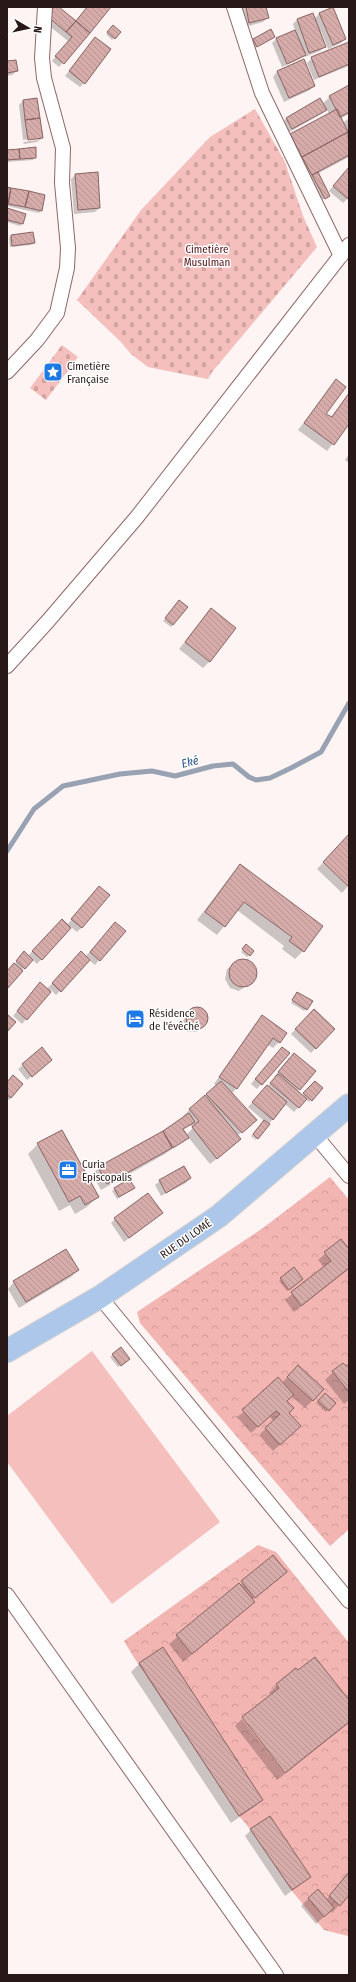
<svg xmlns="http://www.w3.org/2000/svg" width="356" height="1982" font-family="'Fira Sans Condensed',sans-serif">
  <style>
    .forest { fill: url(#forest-crowns) }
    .cemetery { fill: url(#cemetery-stones) }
    .pitch { fill: #f4bfbc }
    .shadow { fill: #0003; fill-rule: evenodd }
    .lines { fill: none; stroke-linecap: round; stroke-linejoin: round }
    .stream { stroke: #98a2b3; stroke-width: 5 }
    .building { fill: url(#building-back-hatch); stroke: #896462 }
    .street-casing { stroke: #8e6866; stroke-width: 16 }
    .primary-casing { stroke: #d4d1d1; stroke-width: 24 }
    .street { stroke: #fff; stroke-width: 14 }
    .primary { stroke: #acc7ea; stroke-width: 22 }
    .labels { text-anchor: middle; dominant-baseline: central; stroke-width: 3; stroke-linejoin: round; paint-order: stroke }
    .park-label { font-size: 11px; fill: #571116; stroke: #fff }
    .poi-label { font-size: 11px; fill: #281918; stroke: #fff; text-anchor: start }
    .street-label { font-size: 11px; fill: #281918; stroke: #fff }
    .water-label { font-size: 12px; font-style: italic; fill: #275288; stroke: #fff }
  </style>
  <defs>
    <pattern id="forest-crowns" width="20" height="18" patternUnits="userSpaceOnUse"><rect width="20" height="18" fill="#f2b5b2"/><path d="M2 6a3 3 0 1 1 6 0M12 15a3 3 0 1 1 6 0" fill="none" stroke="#d09b98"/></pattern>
    <pattern id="cemetery-stones" width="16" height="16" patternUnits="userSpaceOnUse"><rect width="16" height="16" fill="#f4bfbc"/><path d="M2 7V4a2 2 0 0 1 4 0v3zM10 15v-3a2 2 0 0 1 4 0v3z" fill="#d1a4a1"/></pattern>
    <pattern id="building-back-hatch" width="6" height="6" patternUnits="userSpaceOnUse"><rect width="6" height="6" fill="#d5aca9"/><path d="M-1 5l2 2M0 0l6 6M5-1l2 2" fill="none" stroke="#b79391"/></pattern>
  </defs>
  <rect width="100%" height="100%" fill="#fdf4f3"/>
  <path class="forest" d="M330,1177L349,1200V1529L330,1546L140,1323L137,1312L263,1228Z
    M258,1545L276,1552L349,1643L348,1936L324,1930L292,1891L250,1829L239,1816L133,1656L124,1641Z"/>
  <path class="cemetery" d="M255,109L285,162L303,216L317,247L212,372L208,379L148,367L131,354L121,342L77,300L141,210L210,137Z
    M62,345L78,357L46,400L30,388Z"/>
  <path class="pitch" d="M92,1351L220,1522L112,1604L7,1462V1416Z"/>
  <path class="shadow" d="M55,7H58L75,22L88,7H110L59,67L52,61L68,41L43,21Z
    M240,7H265L268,17L263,22L245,27Z
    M312,14L314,19L319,14L345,39L341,43L328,49L321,31L319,32L324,47L320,51L305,57L304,55L300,59L282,67L272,43L276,39L295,31L293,24L297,20Z
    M113,26L119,32L112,40L106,34Z
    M95,38L84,83L80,87L65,76Z
    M254,39H271L255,48L252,41Z
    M349,43V66L314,80L307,63L312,58Z
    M303,61L314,86L310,90L284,102L273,77L277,72Z
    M7,62L17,71L12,75L7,76Z
    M349,86V114L340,119L343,123L349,118V157L317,174L329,196L322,200L310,177L284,141L291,135L329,114L327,109L321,114L288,133L282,123L287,118L322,104L330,97Z
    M37,99L42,138L37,142L24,144L23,142L38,140V138L23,140L19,105L23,101Z
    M7,151L35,157L33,160L7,162Z
    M349,167V197L343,203L329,191Z
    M76,174L99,208L95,212L74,214L71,179Z
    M7,188L41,211L39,213L7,206Z
    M7,209L22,224L20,226L7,222Z
    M11,235L34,243L31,245L10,247L9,238Z
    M336,381L325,414L330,418L349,394V423L327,451L298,430Z
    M349,454V463L345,460Z
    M178,604L186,608L171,627L163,621Z
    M211,609L210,661L203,668L179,649Z
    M349,835V885L342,893L317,869Z
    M241,865L303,951L295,959L282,949L284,946L237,910L217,935L197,920L233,873Z
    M95,892L109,895L81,928L77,932L71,927L37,964L32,959L7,987V972L23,955L28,956L57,925H67Z
    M111,928L99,960L95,965L89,960L56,995L51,990L22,1024L13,1016L36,988L47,989L76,957H85Z
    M247,946L253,951L247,957L241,952Z
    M241,960L251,962L256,971L253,981L239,991L230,988L225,979L227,969Z
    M296,995L306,1009L304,1011L291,1003Z
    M192,1009H201L204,1011L207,1019L197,1032H188L185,1030L182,1022Z
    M309,1015L333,1029L311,1053L291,1034Z
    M263,1017L279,1042L273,1048L267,1044L232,1094L251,1124L237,1136L233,1146L210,1164L188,1137L165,1154L101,1190L92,1174L99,1168L163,1132L184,1117L183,1116L189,1110L217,1086L214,1084L256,1023ZM190,1125L193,1128L186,1135L183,1130Z
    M42,1049L46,1064L27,1080L18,1069Z
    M278,1052L288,1053L257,1089L251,1084Z
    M289,1058L315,1071L297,1092L302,1096L315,1082L322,1088L309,1102L306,1099L294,1112L285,1104L256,1140L251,1136L264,1121L248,1107L275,1078L274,1077Z
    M7,1083L22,1084L9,1100L7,1099Z
    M38,1144L97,1197L87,1207L75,1214L70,1205L59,1211L28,1154Z
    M190,1178L186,1183L161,1196L155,1185L160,1181Z
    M128,1180L131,1190L117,1199L112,1191Z
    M157,1217L124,1242L111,1223L115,1219Z
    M341,1240L349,1251V1269L294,1312L285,1300L324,1267L318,1260Z
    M78,1270L71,1277L19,1308L8,1289L14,1282Z
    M281,1279L300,1281L287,1291L279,1281Z
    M121,1349L127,1360L118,1367L110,1357Z
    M349,1365V1400L344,1404L325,1380L333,1372Z
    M290,1374L313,1400L305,1408L291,1396L286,1401L293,1433L273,1451L259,1435L274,1421L269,1416L251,1433L237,1417L282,1383Z
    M325,1394L334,1403L326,1412L316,1403Z
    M273,1557L285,1572L252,1600L245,1610L183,1662L169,1644Z
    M162,1648L262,1799L254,1807L231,1823L131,1672L139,1664Z
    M277,1685L349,1702V1723L286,1773L243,1718L271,1696L269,1693Z
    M242,1719L285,1774L277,1780L235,1726Z
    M251,1830L310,1877L285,1896L245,1836Z
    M349,1872V1894L332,1913L330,1911L316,1924L301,1906L309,1898L326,1900Z"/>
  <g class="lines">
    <path class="stream" d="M7,851L34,809L63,786L120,774L152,771L175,776L213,766L233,764L249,777L256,780L270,778L291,768L321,752L349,703"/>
  </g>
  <path class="building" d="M54,7H59L76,21L66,32L47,16Z
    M87,7H111L90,33L76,21Z
    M246,7H266L269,18L249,23Z
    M333,7L346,39L333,45L319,13Z
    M313,13L326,47L309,53L297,19Z
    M76,21L90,33L64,64L55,56L72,37L66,32Z
    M113,25L121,32L115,39L107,32Z
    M271,29L275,37L257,47L253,39Z
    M295,30L306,55L287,64L276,38Z
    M95,37L111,49L85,84L69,71Z
    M349,42V64L319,77L311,57Z
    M304,59L315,86L289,98L277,71Z
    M16,60L18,71L7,73V61Z
    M349,85V112L340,117L329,96Z
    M37,98L40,118L25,120L23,100Z
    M320,98L327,110L292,129L286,118Z
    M337,109L348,132L302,157L290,134Z
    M40,118L43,138L28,140L25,120Z
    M348,132L349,155L312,175L302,157Z
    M36,147V158L20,159L19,149Z
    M19,149L20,159L7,160V150Z
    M349,167V198L348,199L333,186Z
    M98,172L100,208L78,210L75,174Z
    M318,172L330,196L325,199L312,175Z
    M7,187L11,188L8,204H7Z
    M11,188L29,191L25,207L8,204Z
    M29,191L45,195L42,211L25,207Z
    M7,208L26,214L23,224L7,220Z
    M33,232L35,243L12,246L11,235Z
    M336,379L346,387L326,414L332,417L349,393V424L334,445L304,423Z
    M179,600L188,607L173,625L165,618Z
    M211,608L236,628L210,662L185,642Z
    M349,834V887L323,862Z
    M240,864L323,926L304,952L289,941L292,937L244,902L225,927L205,912Z
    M99,886L110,895L82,928L71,919Z
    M62,919L71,928L42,960L32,951Z
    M115,922L126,931L100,961L90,952Z
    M246,944L254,951L250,956L242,949Z
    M24,951L33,960L25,969L16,961Z
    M81,951L90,960L61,992L52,983Z
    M229 973a14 14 0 1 1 28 0a14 14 0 1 1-28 0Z
    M14,963L23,971L7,989V971Z
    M40,982L51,992L27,1020L17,1011Z
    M297,992L313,1001L307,1010L292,1000Z
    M186 1018a11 11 0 1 1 22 0a11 11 0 1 1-22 0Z
    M314,1009L335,1029L316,1049L295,1029Z
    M7,1014L16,1022L7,1032Z
    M262,1015L287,1033L280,1043L273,1038L237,1089L219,1077Z
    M42,1047L52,1060L32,1077L22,1064Z
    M282,1047L290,1053L262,1085L255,1079Z
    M294,1053L316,1071L300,1090L278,1072Z
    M278,1074L307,1099L299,1108L270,1083Z
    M13,1075L23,1084L11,1098L7,1095V1082Z
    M221,1081L257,1120L242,1133L206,1094Z
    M315,1081L323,1088L312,1101L303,1093Z
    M267,1085L287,1102L273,1120L252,1102Z
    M205,1095L241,1139L217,1159L192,1127L199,1121L189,1109Z
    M189,1113L195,1122L183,1129L189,1138L173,1148L163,1131Z
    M264,1120L270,1124L258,1139L253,1134Z
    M62,1130L99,1197L85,1205L80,1196L69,1202L37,1143Z
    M163,1131L172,1148L107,1184L98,1167Z
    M184,1166L191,1178L166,1193L159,1180Z
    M129,1179L135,1188L119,1197L114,1188Z
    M148,1193L163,1213L129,1238L114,1218Z
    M341,1239L349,1249V1268L301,1306L291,1292L331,1261L324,1252Z
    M66,1249L79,1270L26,1302L13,1281Z
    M294,1267L303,1279L289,1290L280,1278Z
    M121,1347L130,1359L121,1366L112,1354Z
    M343,1363L346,1366L349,1364V1392L332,1371Z
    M298,1365L324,1389L313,1401L287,1377Z
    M278,1377L294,1395L287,1401L294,1408L289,1413L301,1426L280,1445L265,1428L280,1414L276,1411L258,1427L242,1410Z
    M325,1393L336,1403L329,1411L318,1401Z
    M273,1555L287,1572L255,1598L241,1581Z
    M239,1583L255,1602L192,1654L176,1635Z
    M163,1647L263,1800L239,1816L139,1663Z
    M315,1657L349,1700V1722L285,1773L242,1717L279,1688L276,1684L296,1668L298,1670Z
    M270,1816L311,1877L292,1890L250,1829Z
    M349,1872V1895L340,1906L329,1896Z
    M318,1889L334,1908L324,1917L308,1898Z"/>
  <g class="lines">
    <defs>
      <path id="street" d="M234,7L262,93L341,256
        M7,372L37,340L57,313L67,268L68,248L62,183L63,148L44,78L42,58L45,7
        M7,666L48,621L137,517L349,245
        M315,1135L349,1176
        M100,1297L349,1601
        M7,1595L276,1975"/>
      <path id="primary" d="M7,1351L100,1297L219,1216L349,1105"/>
    </defs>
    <use href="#street" class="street-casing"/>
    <use href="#primary" class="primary-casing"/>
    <use href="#street" class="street"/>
    <use href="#primary" class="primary"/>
  </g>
  <defs>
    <symbol id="sight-square" viewBox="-11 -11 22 22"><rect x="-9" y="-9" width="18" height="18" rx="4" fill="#1d79e3" stroke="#fff"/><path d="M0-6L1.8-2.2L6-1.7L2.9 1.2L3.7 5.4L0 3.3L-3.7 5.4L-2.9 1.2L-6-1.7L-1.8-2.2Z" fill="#fff"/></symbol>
    <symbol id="hotel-square" viewBox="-11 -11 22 22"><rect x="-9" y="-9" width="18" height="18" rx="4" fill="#1d79e3" stroke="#fff"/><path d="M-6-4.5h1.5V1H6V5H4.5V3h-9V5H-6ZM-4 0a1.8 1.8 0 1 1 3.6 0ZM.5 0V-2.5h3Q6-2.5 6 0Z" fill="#fff"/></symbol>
    <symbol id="office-square" viewBox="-11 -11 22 22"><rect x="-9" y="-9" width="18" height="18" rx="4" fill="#1d79e3" stroke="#fff"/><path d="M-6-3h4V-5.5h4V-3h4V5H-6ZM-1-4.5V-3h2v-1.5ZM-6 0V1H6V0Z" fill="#fff"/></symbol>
  </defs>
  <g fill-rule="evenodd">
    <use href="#sight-square" x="42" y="361" width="22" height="22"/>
    <use href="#hotel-square" x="124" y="1008" width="22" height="22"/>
    <use href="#office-square" x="57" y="1159" width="22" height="22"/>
  </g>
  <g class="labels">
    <g class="park-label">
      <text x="207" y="249">Cimetière<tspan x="207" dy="13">Musulman</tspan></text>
    </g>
    <g class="poi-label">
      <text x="67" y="366">Cimetière<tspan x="67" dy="13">Française</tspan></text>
      <text x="149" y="1013">Résidence<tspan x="149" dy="13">de l'évêché</tspan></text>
      <text x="82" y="1164">Curia<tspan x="82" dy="13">Episcopalis</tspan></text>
    </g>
    <g class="street-label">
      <text transform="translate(186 1239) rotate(-35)">RUE DU LOMÉ</text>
    </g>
    <g class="water-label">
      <text transform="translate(190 762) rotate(-14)">Eké</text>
    </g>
  </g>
  <rect width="356" height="1982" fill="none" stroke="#281918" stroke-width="16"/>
  <g transform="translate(28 28) rotate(99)" stroke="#ffffff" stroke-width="3" paint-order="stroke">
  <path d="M0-3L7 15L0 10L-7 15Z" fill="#281918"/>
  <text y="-6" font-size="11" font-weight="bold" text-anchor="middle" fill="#281918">N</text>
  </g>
</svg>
